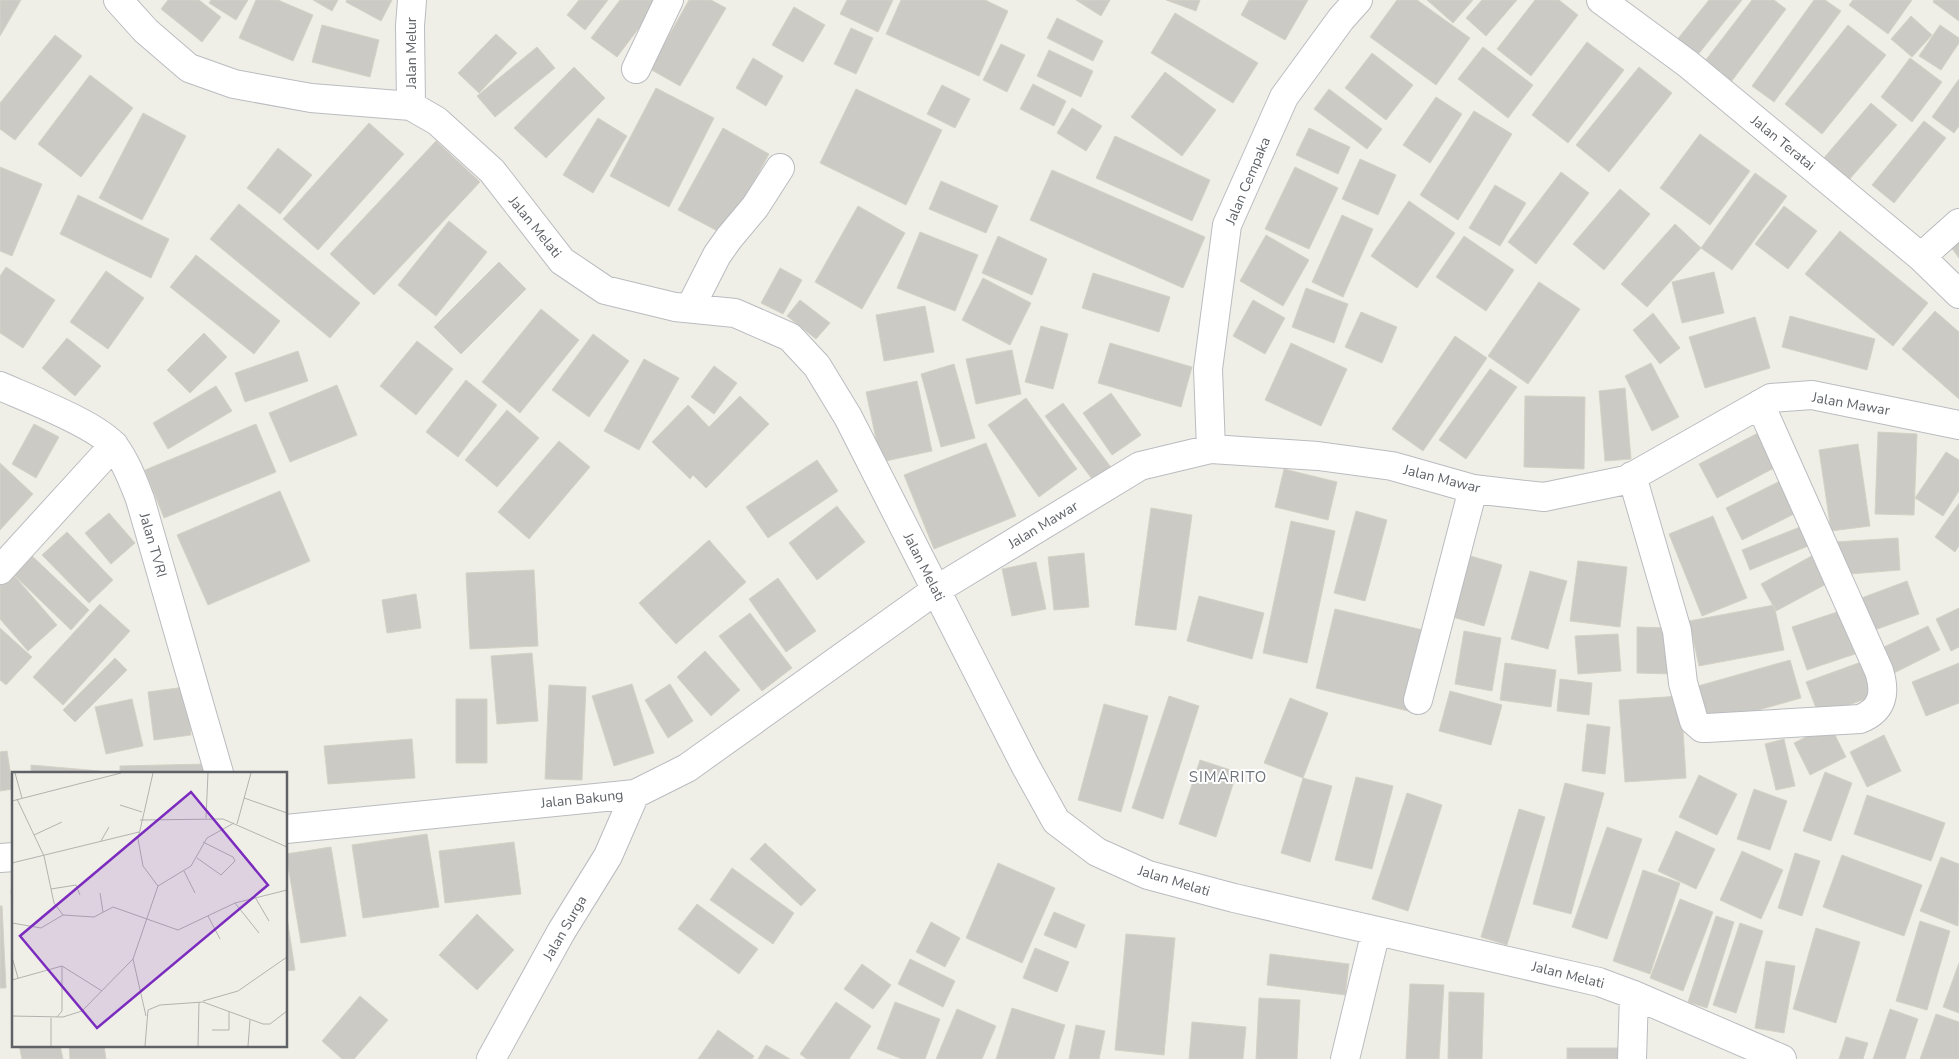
<svg xmlns="http://www.w3.org/2000/svg" width="1959" height="1059" font-family="'Nunito Sans',sans-serif">
  <style>
    .building { fill: #cccac4; stroke: #d5d1c5 }
    .lines { fill: none; stroke-linecap: round; stroke-linejoin: round }
    .minor-casing { stroke: #b9bcc0; stroke-width: 30 }
    .minor { stroke: #fff; stroke-width: 28 }
    .labels { text-anchor: middle; dominant-baseline: central; stroke-width: 4; stroke-linejoin: round; paint-order: stroke }
    .street-label { font-size: 14px; fill: #5e6267; stroke: #fff }
    .neighbourhood-label { font-size: 15px; letter-spacing: 1px; fill: #6f7479; stroke: #fff }
    .inset-road { fill: none; stroke: #b2b3b0; stroke-width: 1 }
    .view { fill: #7b2cbf; fill-opacity: 0.15; stroke: #7b2cbf; stroke-width: 2.5 }
    .inset-edge { fill: none; stroke: #5e6267; stroke-width: 2.5 }
  </style>
  <rect width="100%" height="100%" fill="#f0efe7"/>
  <path class="building" d="M0,0H21L0,36Z
    M168,0H199L221,17L202,42L161,9Z
    M211,0H248L236,20L209,3Z
    M256,0H278L313,15L293,61L239,38Z
    M313,0H338L332,11Z
    M347,0H392L381,21L346,2Z
    M579,0H608L585,30L567,15Z
    M620,0H660L617,57L591,38Z
    M689,0H711L726,8L680,86L650,69Z
    M847,0H893L878,32L840,14Z
    M901,0H985L1008,11L979,76L886,34Z
    M1076,0H1110L1101,16Z
    M1166,0H1200L1196,11Z
    M1249,0H1308L1285,40L1241,15Z
    M1397,0H1417L1470,38L1436,85L1370,37Z
    M1427,0H1473L1453,23Z
    M1482,0H1517L1486,36L1466,18Z
    M1535,0H1559L1578,15L1531,76L1497,49Z
    M1709,0H1742L1696,57L1676,41Z
    M1752,0H1774L1786,9L1731,82L1705,61Z
    M1814,0H1825L1841,11L1774,102L1752,86Z
    M1853,0H1912L1888,34L1849,5Z
    M1934,0H1959V21L1933,2Z
    M794,7L825,25L803,62L772,45Z
    M1175,13L1258,63L1233,103L1151,53Z
    M1911,16L1932,35L1912,57L1891,39Z
    M1057,18L1103,41L1093,61L1047,38Z
    M322,25L379,40L370,77L312,62Z
    M1848,25L1886,55L1822,134L1785,104Z
    M1940,25L1959,38V43L1941,70L1919,56Z
    M851,28L873,38L856,74L834,64Z
    M496,34L517,53L479,93L458,73Z
    M55,35L82,56L15,140L0,129V103Z
    M1587,42L1624,70L1568,143L1532,115Z
    M1001,44L1025,55L1007,92L983,80Z
    M537,47L555,68L495,117L477,96Z
    M1483,47L1533,85L1508,118L1458,79Z
    M1049,50L1093,71L1081,97L1037,76Z
    M1372,53L1413,85L1386,120L1345,88Z
    M753,58L783,76L766,106L736,88Z
    M1910,58L1942,82L1912,122L1881,97Z
    M574,67L605,98L546,158L514,128Z
    M1639,67L1672,93L1609,172L1576,145Z
    M1165,72L1216,110L1182,156L1131,117Z
    M90,75L133,108L81,177L38,144Z
    M1959,79V126L1954,133L1932,117Z
    M1033,84L1066,101L1054,126L1020,109Z
    M942,85L970,99L955,128L927,114Z
    M656,88L714,118L669,207L610,176Z
    M856,89L942,130L906,205L820,163Z
    M1329,89L1382,129L1367,149L1314,109Z
    M1436,97L1462,114L1430,163L1403,145Z
    M1871,103L1897,125L1848,181L1823,159Z
    M1072,108L1102,126L1086,151L1057,133Z
    M1474,111L1512,134L1458,220L1420,195Z
    M143,113L186,136L142,220L99,198Z
    M598,118L627,136L593,193L563,175Z
    M1924,121L1946,138L1894,203L1872,185Z
    M369,123L404,154L318,250L283,219Z
    M723,128L769,154L725,235L678,210Z
    M1309,128L1350,147L1338,174L1296,155Z
    M1700,134L1750,171L1710,225L1660,188Z
    M1115,136L1210,180L1192,221L1096,178Z
    M436,141L480,182L374,295L330,254Z
    M278,148L312,175L280,214L247,188Z
    M1360,159L1396,175L1378,215L1342,199Z
    M0,167L42,184L12,256L0,251Z
    M1295,167L1338,188L1309,249L1265,229Z
    M1052,170L1205,237L1183,288L1030,220Z
    M1561,172L1589,193L1536,264L1508,242Z
    M1755,173L1787,196L1732,270L1701,248Z
    M941,181L998,206L986,233L929,209Z
    M1495,185L1526,203L1500,246L1469,228Z
    M1620,189L1650,214L1604,270L1573,244Z
    M78,195L169,239L151,278L60,234Z
    M1409,201L1455,233L1417,288L1371,256Z
    M239,204L360,303L330,338L210,239Z
    M858,206L905,233L862,309L815,282Z
    M1784,206L1817,231L1788,269L1755,244Z
    M1342,215L1373,229L1343,297L1312,282Z
    M449,221L487,252L436,316L398,285Z
    M1675,224L1701,248L1647,307L1621,284Z
    M1840,231L1928,303L1893,346L1805,274Z
    M920,232L978,255L955,311L897,288Z
    M1266,235L1309,260L1283,306L1240,281Z
    M998,236L1047,259L1032,295L982,273Z
    M1464,236L1514,270L1486,311L1436,277Z
    M1959,241V258L1951,247Z
    M196,255L280,321L254,354L170,287Z
    M499,262L526,289L461,354L434,327Z
    M6,267L55,300L23,348L0,333V276Z
    M780,268L802,280L783,314L761,303Z
    M106,271L144,298L108,349L70,322Z
    M1714,272L1724,313L1682,323L1672,282Z
    M1093,273L1170,297L1159,332L1082,308Z
    M983,278L1031,303L1010,345L962,320Z
    M1539,282L1580,309L1528,384L1488,356Z
    M1306,288L1348,304L1334,343L1292,327Z
    M800,300L830,323L816,339L787,316Z
    M1253,300L1285,318L1265,354L1233,336Z
    M925,306L934,352L884,361L876,315Z
    M541,309L579,340L520,413L482,382Z
    M1935,311L1959,332V399L1902,349Z
    M1361,312L1397,327L1382,363L1345,347Z
    M1653,313L1680,348L1660,364L1633,330Z
    M1790,316L1875,339L1867,370L1782,347Z
    M1755,317L1770,368L1705,388L1689,337Z
    M1041,326L1068,334L1053,389L1025,382Z
    M204,333L227,357L190,393L167,370Z
    M593,334L629,361L589,417L552,390Z
    M1455,336L1487,358L1423,451L1392,429Z
    M67,338L101,366L75,396L42,368Z
    M417,341L453,369L416,415L380,386Z
    M1110,343L1192,367L1181,407L1098,383Z
    M1291,343L1347,369L1321,426L1265,400Z
    M1012,350L1021,394L976,404L966,359Z
    M298,351L308,381L245,402L235,373Z
    M644,359L679,378L639,450L604,431Z
    M1651,363L1679,417L1652,431L1625,376Z
    M954,364L975,438L941,447L921,374Z
    M714,366L737,383L714,414L691,397Z
    M1490,369L1517,387L1466,459L1439,440Z
    M466,380L497,405L458,457L426,432Z
    M917,381L932,451L881,462L866,392Z
    M337,385L357,435L290,462L269,413Z
    M216,386L232,411L168,449L153,423Z
    M1625,388L1631,459L1605,461L1599,391Z
    M1111,393L1141,435L1112,455L1083,413Z
    M740,396L769,424L706,488L693,475L690,479L652,442L688,405L709,427Z
    M1525,396L1585,397L1584,469L1524,467Z
    M1026,398L1077,469L1039,497L988,425Z
    M1063,403L1113,470L1095,483L1045,416Z
    M507,410L539,438L497,487L465,460Z
    M34,424L59,437L36,478L12,464Z
    M256,424L276,472L164,518L145,470Z
    M1878,432L1917,434L1914,515L1875,514Z
    M1758,433L1776,467L1717,498L1699,464Z
    M559,441L590,467L529,539L498,512Z
    M986,443L1016,516L934,549L904,475Z
    M1858,444L1870,526L1831,531L1819,450Z
    M1946,452L1959,460V491L1943,516L1915,498Z
    M817,460L838,491L768,538L746,507Z
    M0,463L33,494L0,530Z
    M1284,469L1337,482L1328,520L1275,507Z
    M1780,481L1796,513L1742,540L1726,508Z
    M280,491L310,561L208,605L177,535Z
    M1959,503V546L1955,552L1935,537Z
    M837,506L865,542L817,580L789,543Z
    M1151,508L1192,515L1176,630L1135,625Z
    M1356,511L1387,520L1365,601L1334,593Z
    M109,513L135,543L111,564L85,533Z
    M1713,516L1747,598L1702,616L1669,534Z
    M1291,521L1335,531L1307,663L1263,653Z
    M1805,525L1813,544L1750,570L1742,550Z
    M67,532L113,580L89,603L42,555Z
    M1898,538L1900,570L1837,575L1835,542Z
    M709,540L746,582L676,644L639,603Z
    M29,553L89,610L71,630L11,572Z
    M1084,553L1089,607L1054,610L1048,557Z
    M1460,553L1502,565L1484,626L1442,614Z
    M1815,554L1830,582L1776,611L1761,584Z
    M1578,561L1627,567L1620,627L1570,621Z
    M1036,562L1046,609L1012,616L1002,569Z
    M534,570L538,646L470,649L466,573Z
    M1530,571L1567,581L1548,649L1511,639Z
    M11,572L57,625L28,651L0,619V581Z
    M778,578L816,631L786,652L749,599Z
    M1907,581L1919,614L1869,632L1856,600Z
    M416,594L421,628L387,633L382,600Z
    M1199,596L1264,613L1252,659L1187,641Z
    M100,604L130,631L63,705L33,677Z
    M1774,605L1784,650L1699,666L1689,621Z
    M1959,608V647L1951,651L1936,619Z
    M1335,609L1431,632L1412,712L1316,688Z
    M1840,611L1855,654L1807,670L1792,627Z
    M750,613L792,668L762,691L719,636Z
    M1928,626L1940,650L1894,673L1882,648Z
    M1637,627L1671,628V674L1637,673Z
    M0,628L32,657L6,685L0,680Z
    M1464,631L1501,638L1492,691L1455,684Z
    M1618,634L1621,671L1578,674L1575,636Z
    M705,651L740,690L711,716L677,677Z
    M532,653L538,721L497,724L491,656Z
    M115,658L127,670L75,722L63,710Z
    M1790,660L1801,698L1709,724L1698,686Z
    M1864,661L1876,695L1819,716L1806,682Z
    M1505,663L1556,670L1551,707L1500,700Z
    M1959,663V703L1926,716L1912,682Z
    M1560,679L1592,683L1589,715L1557,711Z
    M632,684L654,753L614,766L592,696Z
    M670,684L693,721L668,738L645,700Z
    M549,685L586,687L582,780L545,779Z
    M185,687L191,735L154,740L148,692Z
    M1450,691L1502,705L1491,745L1439,731Z
    M1169,696L1199,706L1163,819L1132,808Z
    M1681,696L1686,778L1625,782L1619,700Z
    M1290,698L1328,713L1303,778L1264,763Z
    M132,699L143,746L106,754L95,707Z
    M456,699H487V763H456Z
    M1104,704L1148,716L1121,812L1078,800Z
    M1587,724L1610,727L1605,774L1582,771Z
    M1830,725L1846,757L1810,775L1794,743Z
    M1884,735L1901,771L1867,787L1850,752Z
    M412,739L415,778L328,784L324,746Z
    M1784,739L1795,786L1776,790L1765,744Z
    M7,751L13,789L0,791V752Z
    M1200,760L1237,772L1216,837L1179,824Z
    M207,764L208,773H120V766Z
    M31,765L100,771V773H31Z
    M1825,772L1852,783L1831,841L1803,831Z
    M1699,775L1737,794L1717,835L1679,817Z
    M1356,777L1393,786L1372,869L1335,860Z
    M1303,778L1332,786L1310,862L1281,853Z
    M1565,783L1604,793L1571,914L1533,904Z
    M1754,789L1787,801L1770,850L1737,839Z
    M1407,793L1442,805L1408,911L1372,899Z
    M1867,795L1945,823L1931,861L1854,834Z
    M1519,809L1545,817L1507,945L1481,937Z
    M1607,827L1642,839L1607,939L1572,927Z
    M1676,831L1715,849L1696,889L1658,871Z
    M427,834L439,907L363,918L352,845Z
    M514,842L521,894L445,903L439,851Z
    M765,843L816,890L801,906L750,859Z
    M331,847L346,936L301,943L286,854Z
    M1742,851L1783,870L1761,919L1720,900Z
    M1795,853L1820,861L1802,916L1778,908Z
    M1842,855L1922,885L1904,936L1823,907Z
    M1941,857L1959,864L1958,926L1920,911Z
    M998,863L1055,888L1022,963L966,938Z
    M732,868L794,913L773,944L710,900Z
    M1643,870L1680,883L1650,974L1613,961Z
    M11,890H14V936Z
    M1680,899L1713,912L1683,991L1650,978Z
    M697,904L758,949L739,974L678,929Z
    M0,906H2L6,988H0Z
    M286,911L295,970L286,971Z
    M1054,912L1085,925L1076,948L1044,935Z
    M477,914L514,950L477,990L439,955Z
    M1716,916L1734,922L1707,1008L1688,1002Z
    M1920,921L1950,931L1927,1010L1896,1001Z
    M931,922L960,938L945,967L916,952Z
    M1740,923L1763,931L1736,1013L1713,1005Z
    M1816,928L1860,942L1836,1023L1793,1009Z
    M1126,934L1175,938L1164,1055L1115,1050Z
    M1035,948L1069,962L1057,992L1023,978Z
    M1270,954L1349,964L1345,995L1267,985Z
    M910,959L955,981L943,1007L898,984Z
    M1766,961L1795,966L1784,1033L1755,1028Z
    M1959,963V1013L1943,1007Z
    M862,964L891,985L873,1009L844,989Z
    M1410,984L1444,985L1439,1059H1406Z
    M1449,992L1484,993L1482,1059H1448Z
    M360,996L388,1020L354,1059H342L322,1041Z
    M1259,998L1300,1000L1297,1059H1256Z
    M836,1002L871,1026L849,1059H807L800,1054Z
    M895,1002L940,1019L925,1059H902L877,1049Z
    M1012,1008L1065,1025L1054,1059H996Z
    M957,1009L996,1026L982,1059H936Z
    M1890,1009L1918,1019L1905,1059H1873Z
    M1936,1014L1959,1022V1059H1920Z
    M1192,1022L1246,1027L1243,1059H1189Z
    M1076,1025L1105,1031L1099,1059H1069Z
    M718,1030L754,1056L752,1059H698Z
    M1846,1037L1868,1043L1863,1059H1839Z
    M19,1045H60L63,1059H22Z
    M69,1045H104L106,1059H70Z
    M766,1045L790,1059H758Z
    M1567,1048H1624V1059H1567Z"/>
  <g class="lines">
    <defs>
      <path id="minor" d="M118,0L146,31L189,68L234,84L311,98L411,106L437,121L492,171L562,261L605,290L675,307L735,313L790,337L817,366L848,417L1025,765L1056,821L1097,852L1148,875L1234,898L1599,982L1634,995L1782,1059
        M1601,0L1688,64L1921,257L1959,294
        M636,69L669,0
        M411,106L410,26L412,0
        M1921,257L1959,223
        M690,308L717,255L729,238L755,207L780,168
        M0,386C27,398 98,425 115,447C126,462 133,481 140,499L219,773
        M1211,449L1208,369L1227,225L1284,97L1341,19L1358,0
        M1632,476L1677,631L1683,683L1694,721L1702,728H1707L1860,719C1883,710 1886,693 1879,671L1760,404
        M0,570L114,445
        M1418,700L1473,489
        M286,829L635,794L687,768L936,590L1140,466L1211,449L1318,456L1392,466L1473,489L1544,497L1626,480L1771,398L1812,395L1959,425
        M0,858L14,857
        M491,1059L561,932L608,856L635,794
        M1345,1059L1376,931
        M1632,1059L1634,995"/>
    </defs>
    <use href="#minor" class="minor-casing"/>
    <use href="#minor" class="minor"/>
  </g>
  <g class="labels">
    <g class="street-label">
      <text transform="translate(411 53) rotate(-90)">Jalan Melur</text>
      <text transform="translate(1783 143) rotate(39)">Jalan Teratai</text>
      <text transform="translate(1248 181) rotate(-67)">Jalan Cempaka</text>
      <text transform="translate(535 227) rotate(51)">Jalan Melati</text>
      <text transform="translate(1851 404) rotate(10)">Jalan Mawar</text>
      <text transform="translate(1442 479) rotate(14)">Jalan Mawar</text>
      <text transform="translate(1043 525) rotate(-31)">Jalan Mawar</text>
      <text transform="translate(153 545) rotate(74)">Jalan TVRI</text>
      <text transform="translate(924 567) rotate(63)">Jalan Melati</text>
      <text transform="translate(582 799) rotate(-6)">Jalan Bakung</text>
      <text transform="translate(1174 881) rotate(17)">Jalan Melati</text>
      <text transform="translate(565 928) rotate(-60)">Jalan Surga</text>
      <text transform="translate(1568 975) rotate(14)">Jalan Melati</text>
    </g>
    <g class="neighbourhood-label">
      <text x="1228" y="777">SIMARITO</text>
    </g>
  </g>
  <g transform="translate(12 772)">
    <rect width="275" height="275" fill="#f0efe7"/>
    <path class="inset-road" d="M3,1L10,26M141,1L126,67L131,94L146,114M232,26L275,41M5,27L32,84L42,131L51,143M0,29L109,1M108,33L130,40M194,46L196,1M128,48L211,47L275,75M225,52L239,1M22,63L50,50M89,69L97,55M185,86L209,103L223,89L221,85L191,70M0,91L127,60M172,99L183,121M39,117L64,113L68,123M88,121L91,140M243,125L257,149M223,131L247,161M196,144L208,167M0,151L29,156L51,143L82,145L101,135L166,158L223,131L275,118M0,185L6,206M121,187L134,244M0,208L50,194L90,219M191,229L226,219L275,185M0,244L51,245L70,239L121,187L146,114L179,94L195,66L222,51M45,245L50,239V194M200,258H217V240M39,274V246M133,274L136,238L148,233L191,230L251,252H258L275,239M186,274L187,230M236,274L238,248"/>
    <path class="view" d="M179,20L256,113L85,256L8,164Z"/>
    <rect width="275" height="275" class="inset-edge"/>
  </g>
</svg>
